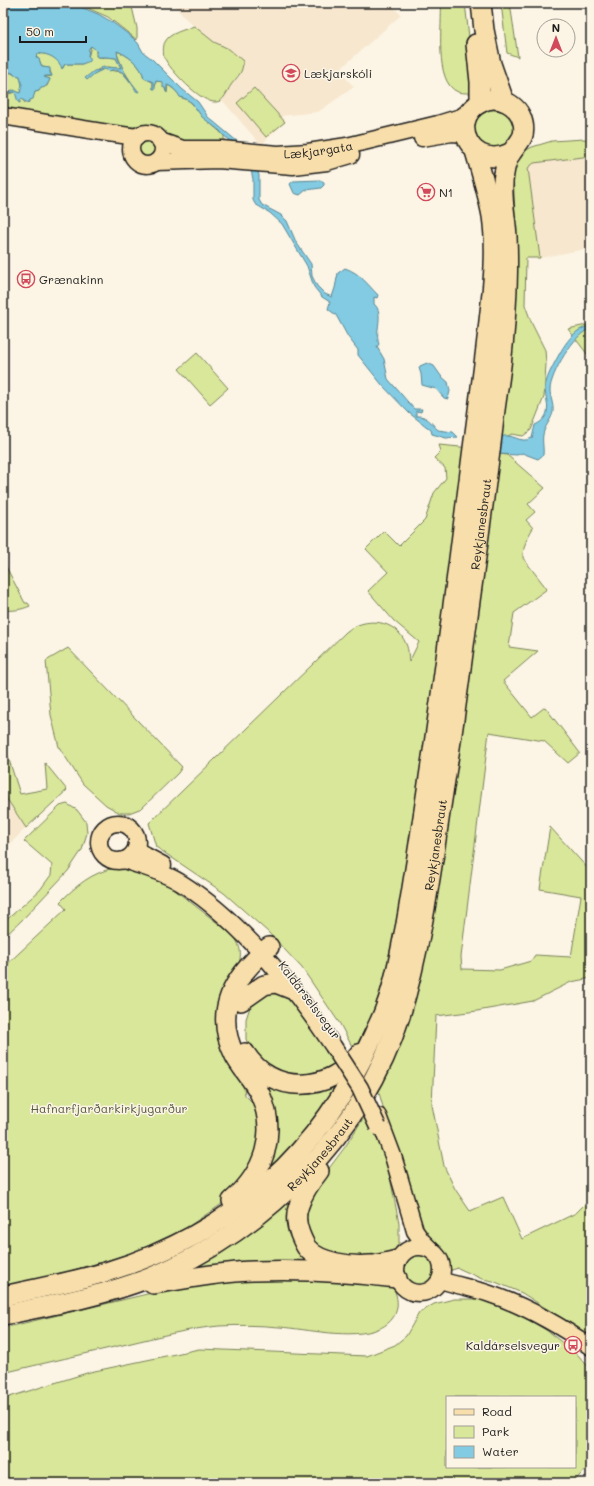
<svg xmlns="http://www.w3.org/2000/svg" width="594" height="1486" font-family="Mali,sans-serif">
  <style>
    .built { fill: #f7e7ce }
    .green { fill: #d9e79a; stroke: #7a825b; fill-rule: evenodd }
    .water { fill: #82cbe3; stroke: #598593 }
    .lines { fill: none; stroke-linecap: round; stroke-linejoin: round }
    .major-casing { stroke: #1c1c1c; stroke-width: 19 }
    .highway-casing { stroke: #1c1c1c; stroke-width: 22 }
    .major { stroke: #f8deab; stroke-width: 16 }
    .highway { stroke: #f8deab; stroke-width: 19 }
    .major-bridge-casing { stroke: #1c1c1c; stroke-width: 19; stroke-linecap: butt }
    .major-bridge { stroke: #f8deab; stroke-width: 16 }
    .labels { text-anchor: middle; dominant-baseline: central; stroke-width: 3; stroke-linejoin: round; paint-order: stroke }
    .poi-label { font-size: 12px; fill: #1c1c1c; stroke: #fcf5e5; text-anchor: start }
    .street-label { font-size: 12px; fill: #1c1c1c; stroke: #fcf5e5 }
    .park-label { font-size: 12px; fill: #555942; stroke: #fcf5e5 }
  </style>
  <rect width="100%" height="100%" fill="#fcf5e5"/>
  <filter id="ink" filterUnits="userSpaceOnUse"><feTurbulence type="fractalNoise" baseFrequency=".025" numOctaves="2"/><feDisplacementMap in="SourceGraphic" scale="8" xChannelSelector="R" yChannelSelector="G"/><feConvolveMatrix kernelMatrix="1 2 1 2 8 2 1 2 1" color-interpolation-filters="sRGB"/></filter>
  <g filter="url(#ink)">
    <path class="built" d="M172,3H390L401,15L339,70L354,87L318,112L281,116L286,121L261,145L222,100L232,84L240,76L229,49L214,42L200,32L185,18Z
      M591,156V248L540,258L528,168L534,163Z
      M3,793L26,828L3,851Z"/>
    <path class="green" d="M76,3H131L137,28V40L108,17Z
      M441,3H465L474,79L473,88L470,93C466,93 461,93 458,92C433,82 443,24 441,3Z
      M501,3H510L518,57L507,53Z
      M194,26L214,42L229,49L243,61C243,73 238,76 231,85C227,91 224,102 216,102C202,104 169,69 164,57C163,54 163,45 165,42C169,33 185,30 194,26Z
      M91,46H93L96,50V56L99,58L106,57L116,58L121,68C116,69 112,67 108,67C102,66 91,73 88,78L95,73L105,68L108,70L122,72L133,85L123,69L116,51C127,54 142,66 144,78L153,82V89L155,87L156,81L163,82L166,92H167L168,85L176,91L181,98C192,99 196,110 203,117C210,124 218,129 224,136V141H217L215,142L184,145L169,138L155,128L114,126L3,109V68C7,73 15,74 20,76L22,85L20,93L12,90L8,92L9,94L15,92L20,100L22,99L25,103H28L35,92L39,91L40,88L47,86L50,79L45,78V77L52,76L49,68L42,67L39,59L36,57L37,54C47,52 59,58 63,68L65,64H82L88,58Z
      M254,88L285,122L266,137L237,103Z
      M473 128a21 21 0 1 1 42 0a21 21 0 1 1-42 0Z
      M136 149a11 11 0 1 1 22 0a11 11 0 1 1-22 0Z
      M584,139L591,140V156L534,163L528,168L540,258H526L525,305L532,324L545,350L546,364L544,397L531,430L523,436L512,434L502,439L499,454L507,455L545,488L528,504L535,512L526,520L533,528C527,538 523,546 523,558L547,589L514,613L509,647L538,651L503,681L532,717L545,707L580,753L568,763L544,741L489,732L461,957L462,969L500,970L531,961L535,955L571,957L581,896L540,889L550,827L591,872V978L571,982L533,1001L477,1011L436,1016L432,1105L444,1166L455,1189L470,1211L503,1197L522,1239L576,1213L591,1198V1337L522,1293L493,1281L482,1279L458,1268L449,1271L439,1249L424,1236L386,1118L378,1089L403,1017L517,258L513,171L521,153L532,147L552,141Z
      M591,324V359L568,329Z
      M197,353L228,388L210,404L179,369Z
      M439,445L471,448L435,712L413,819L400,901L388,965L374,1013L354,1050L340,1024L302,968L268,932L224,893L156,847L149,823L346,632C365,616 396,619 406,644C409,650 408,657 409,662L419,642L394,621L368,591L388,572L366,549L384,531L399,546L425,520L434,493L446,478L445,468L434,458L441,451Z
      M3,561L25,603H28L30,606C21,610 12,611 3,610Z
      M68,648L182,767L178,773L142,808L129,813H120L106,805L83,784L59,747L51,715L46,661Z
      M3,741L20,794L47,789L45,763L67,790L26,828L3,793Z
      M67,804L77,810L86,822L87,833L82,850L68,871L22,920L3,938V923L40,890L51,875L52,865L24,841L60,806Z
      M114,868H126L163,881L233,935C246,952 240,966 229,983L245,1095L262,1112L264,1146L240,1187L219,1206L186,1228L133,1253L60,1274L3,1288V968L66,909L60,902C76,886 91,873 114,868Z
      M266,989L295,998L336,1066L321,1076L283,1079L250,1050L246,1039V1019L250,1007L254,999Z
      M341,1076L312,1133L258,1179L259,1083Z
      M366,1114L378,1139L387,1162L399,1223V1243L392,1254L377,1259L342,1257L323,1251L311,1241L302,1216L306,1199L345,1147Z
      M301,1184L294,1225L331,1263L180,1270Z
      M403 1270a16 16 0 1 1 32 0a16 16 0 1 1-32 0Z
      M257,1276L392,1285C402,1303 398,1321 378,1329C351,1340 308,1329 279,1327C259,1325 239,1325 219,1326C187,1329 157,1337 127,1344C85,1354 44,1363 3,1373V1328L160,1291Z
      M454,1299H484L515,1312L546,1330L578,1355L591,1370V1466L580,1475L573,1483H21L3,1477V1399L90,1372L199,1349L367,1356L395,1345L406,1336L419,1313L434,1304ZM447,1397H575V1467H447Z"/>
    <path class="water" d="M3,3H71L98,14L112,22L132,37L138,43L143,52L152,59L182,89L198,102L208,117L238,142L247,148L259,175V200L262,205L281,215L287,221L296,242L311,264L312,276L317,286L325,294L332,297L335,288L338,273L345,268C360,273 367,284 378,295L377,298L374,297V304C385,313 374,331 379,344L377,347L384,359L388,379L414,409H422L421,412L416,411V416C427,415 431,423 438,430L453,432L458,437L446,438L432,434L431,430L409,413L383,386L358,355V350L348,337L336,315L328,309L330,302L322,297L314,287L307,266L282,224L270,213L255,204L253,200V179L251,170L236,144L224,136L220,131L202,117L192,103L186,99L180,97C178,93 172,86 167,85V93L165,88L163,87V82L156,81L155,83V89H153V82L144,78C142,66 128,55 117,51L118,58L126,75L139,92L136,91C135,88 125,74 122,72C119,70 114,70 111,70L110,71L104,69L94,74L87,80L85,78L94,71L100,70L102,67L121,68L116,58L106,57H97L96,50L91,46L89,48L88,57L90,58V61L82,64H65L62,69C60,60 48,52 37,54L36,57L39,59L42,67L50,68V73L52,76H45L44,77L50,79C48,84 46,88 41,88L39,91L35,92L33,99L30,100L28,103L21,99L20,100V103L18,102L15,92L7,93L14,90L20,93L22,85L20,76L14,75L13,73L5,71L3,68Z
      M320,180L324,182V185L321,188L306,190L300,195L294,193L290,184L293,181Z
      M591,326V329C575,331 550,375 550,390C550,397 554,405 553,412C552,418 546,425 544,431C541,439 544,447 543,455L538,459L522,453L517,455L499,454L500,437C513,432 520,445 532,438L535,425C540,423 546,418 547,412C549,404 545,396 545,388C546,378 551,370 555,362C563,347 573,328 591,326Z
      M427,363L434,366L441,376L448,382L450,391L448,399L444,398L436,389L422,385L421,374L419,368L420,366Z"/>
    <g class="lines">
      <defs>
        <g id="major">
          <path d="M3,116L108,133L137,137"/>
          <circle cx="147" cy="149" r="16"/>
          <path d="M422,138L452,133L466,134"/>
          <path id="s1" d="M160,141L183,149H221L278,154L308,152L347,146L438,124L461,117L471,110"/>
          <path d="M156,162L218,160L293,166L327,162L351,155"/>
          <circle cx="118" cy="842" r="19"/>
          <path d="M136,849L146,856L163,865"/>
          <path d="M124,860C143,867 164,872 181,883C240,920 294,988 333,1046"/>
          <path d="M378,1116L393,1156L415,1231L422,1241L431,1250"/>
          <circle cx="419" cy="1270" r="23"/>
          <path d="M440,1280C456,1285 472,1288 487,1293C524,1305 559,1325 591,1347"/>
        </g>
        <g id="highway">
          <path d="M481,3L484,30L491,64L504,101"/>
          <path d="M476,44L480,82V103"/>
          <path d="M241,1001L264,985L276,983L291,989"/>
          <path d="M245,1053C272,1096 330,1093 359,1054"/>
          <path d="M319,1171C311,1181 303,1192 299,1205C295,1215 296,1224 300,1234C302,1239 304,1244 307,1248C319,1263 352,1267 370,1265C379,1265 388,1262 397,1260"/>
          <path d="M232,1201C264,1173 278,1134 260,1094C253,1080 242,1069 235,1056C212,1010 234,977 269,947"/>
          <path d="M153,1284C186,1279 219,1272 253,1271C300,1269 349,1272 397,1278"/>
          <path d="M3,1296C38,1288 74,1282 109,1271C233,1233 322,1152 374,1034C378,1025 383,1016 386,1006C396,980 400,952 406,924C416,867 424,809 433,751C447,656 459,560 471,464C477,416 484,369 489,321C493,286 497,251 492,216C488,194 481,172 475,151"/>
          <path id="s2" d="M3,1315C52,1305 103,1296 149,1278C262,1233 364,1133 400,1016C424,938 433,855 446,774C455,717 462,659 470,601C478,543 486,485 493,427C495,404 500,380 502,356C506,317 509,277 507,237C506,217 500,194 504,174C505,167 508,157 512,152C519,141 526,138 523,123C519,104 497,93 480,103C447,121 472,173 512,152"/>
        </g>
      </defs>
      <use href="#major" class="major-casing"/>
      <use href="#highway" class="highway-casing"/>
      <use href="#major" class="major"/>
      <use href="#highway" class="highway"/>
      <defs>
        <path id="major-bridge" d="M333,1046L360,1088L378,1127"/>
      </defs>
      <use href="#major-bridge" class="major-bridge-casing"/>
      <use href="#major-bridge" class="major-bridge"/>
    </g>
  </g>
  <defs>
    <symbol id="school-ring" viewBox="-11 -11 22 22"><circle r="9.5" fill="#fcf5e5" stroke="#d1495b" stroke-width="1.5"/><path d="M0-5L7-2L0 1L-7-2ZM-4 1L0 2.5L4 1V4Q0 6-4 4Z" fill="#d1495b"/></symbol>
    <symbol id="supermarket-ring" viewBox="-11 -11 22 22"><circle r="9.5" fill="#fcf5e5" stroke="#d1495b" stroke-width="1.5"/><path d="M-6-5.5h2.5l.6 2H6L4.5 2H-2.5L-4.4-4H-6ZM-1.5 3.2a1.3 1.3 0 1 0 .1 0ZM3 3.2a1.3 1.3 0 1 0 .1 0Z" fill="#d1495b"/></symbol>
    <symbol id="bus-ring" viewBox="-11 -11 22 22"><circle r="9.5" fill="#fcf5e5" stroke="#d1495b" stroke-width="1.5"/><path d="M-5-6H5V4H4V6H2V4H-2V6H-4V4H-5ZM-3.5-4V0h7V-4ZM-3.5 1.2v1.5H-2V1.2ZM2 1.2v1.5H3.5V1.2Z" fill="#d1495b"/></symbol>
  </defs>
  <g fill-rule="evenodd">
    <use href="#school-ring" x="281" y="63" width="20" height="20"/>
    <use href="#supermarket-ring" x="416" y="182" width="20" height="20"/>
    <use href="#bus-ring" x="16" y="269" width="20" height="20"/>
    <use href="#bus-ring" x="563" y="1335" width="20" height="20"/>
  </g>
  <g class="labels">
    <g class="poi-label">
      <text x="304" y="73">Lækjarskóli</text>
      <text x="439" y="192">N1</text>
      <text x="39" y="279">Grænakinn</text>
      <text x="560" y="1345" text-anchor="end">Kaldárselsvegur</text>
    </g>
    <g class="street-label">
      <text stroke="none"><textPath href="#s1" startOffset="160">Lækjargata</textPath></text>
      <text stroke="none"><textPath href="#s2" startOffset="1024">Reykjanesbraut</textPath></text>
      <text stroke="none"><textPath href="#s2" startOffset="700">Reykjanesbraut</textPath></text>
      <text transform="translate(310 1000) rotate(53)">Kaldárselsvegur</text>
      <text stroke="none"><textPath href="#s2" startOffset="364">Reykjanesbraut</textPath></text>
    </g>
    <g class="park-label">
      <text x="109" y="1108">Hafnarfjarðarkirkjugarður</text>
    </g>
  </g>
  <rect width="594" height="1486" fill="none" stroke="#fcf5e5" stroke-width="16"/>
  <rect x="8" y="8" width="578" height="1470" fill="none" stroke="#1c1c1c" stroke-width="1.5" filter="url(#ink)"/>
  <rect x="446" y="1396" width="130" height="72" fill="#fcf5e5" stroke="#a29e95"/>
  <rect x="454" y="1409" width="20" height="6" fill="#f8deab" stroke="#a29e95"/>
  <text x="482" y="1416" font-size="12" fill="#1c1c1c">Road</text>
  <rect x="454" y="1426" width="20" height="12" fill="#d9e79a" stroke="#a29e95"/>
  <text x="482" y="1436" font-size="12" fill="#1c1c1c">Park</text>
  <rect x="454" y="1446" width="20" height="12" fill="#82cbe3" stroke="#a29e95"/>
  <text x="482" y="1456" font-size="12" fill="#1c1c1c">Water</text>
  <g transform="translate(556 38)"><circle r="19" fill="#fcf5e5" stroke="#a29e95"/>
  <path d="M0-3L7 15L0 10L-7 15Z" fill="#d1495b"/>
  <text y="-6" font-size="11" font-weight="bold" text-anchor="middle" fill="#1c1c1c">N</text>
  </g>
  <path d="M20 36v6h66v-6" fill="none" stroke="#1c1c1c" stroke-width="2"/>
  <text x="26" y="36" font-size="12" fill="#1c1c1c" stroke="#fcf5e5" stroke-width="3" paint-order="stroke">50 m</text>
</svg>
